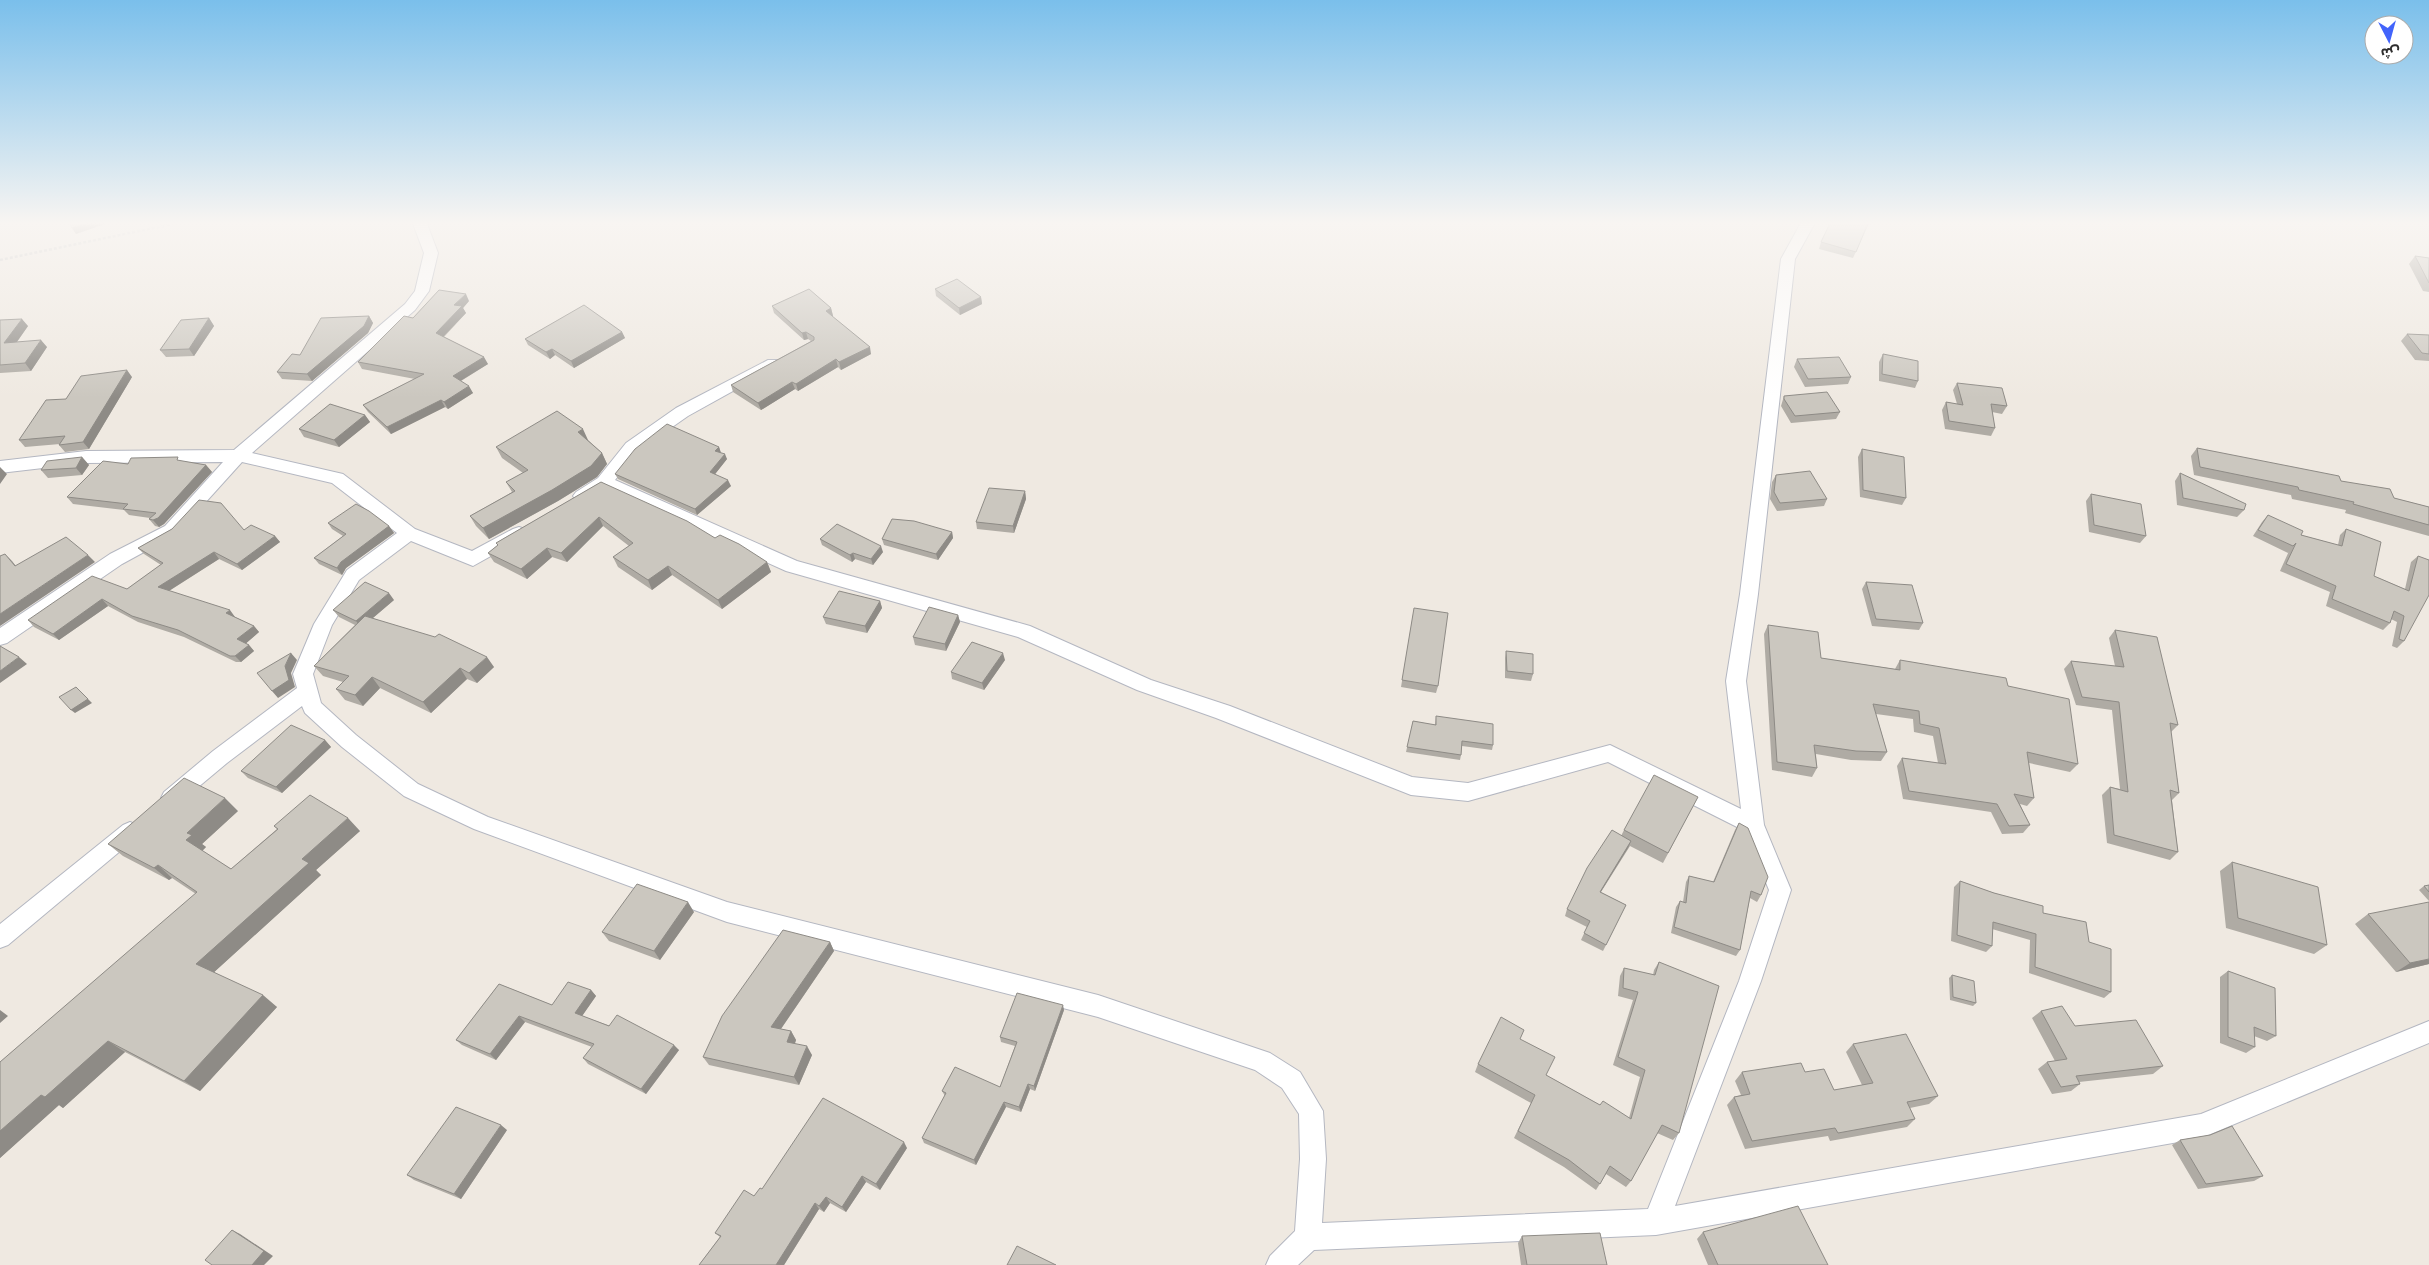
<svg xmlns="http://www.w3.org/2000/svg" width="2429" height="1265" font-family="'PT Sans','Noto Sans Arabic',sans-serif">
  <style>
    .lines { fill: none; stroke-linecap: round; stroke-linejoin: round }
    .minor-casing { stroke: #b4b7c1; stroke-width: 2 }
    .path { stroke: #c9c9c9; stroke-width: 2.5; stroke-dasharray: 3 2; stroke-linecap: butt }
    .minor { fill: #fff; fill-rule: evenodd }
    .wall { fill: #afaba4 }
    .shaded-wall { fill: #8e8b86 }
    .building { fill: #cbc7bf; stroke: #8e8b86 }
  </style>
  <rect width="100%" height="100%" fill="#efe9e1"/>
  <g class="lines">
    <defs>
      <path id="minor" d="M412,221H426L438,253L429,291L415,310L252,453L343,474L415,529L472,551L513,529L519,527L525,529L528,533L525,537L473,566L411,541L359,580L332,625L313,674L321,703L356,735L418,784L488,817L727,902L1098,995L1270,1053L1300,1072L1323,1111L1326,1159L1322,1223L1648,1209L1739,981L1769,890L1745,831L1608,762L1468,801L1411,795L1216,718L1137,690L1018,637L786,571L605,489C596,495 587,504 576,500L573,496L576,492L598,478L626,443L676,408L768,360H778L781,363L778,366L688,416L638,451L615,480L797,561L1030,626L1151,680L1230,706L1412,777L1468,783L1610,745L1741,809L1726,681L1740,594L1781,259L1802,221H1816L1795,259L1758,594L1746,681L1764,825L1791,890L1761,981L1675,1206L2201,1114L2429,1021V1043L2201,1138L1656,1235L1314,1250L1298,1265H1266L1270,1256L1295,1231L1300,1159L1299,1114L1282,1088L1255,1070L1098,1017L727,922L474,829L404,796L342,747L305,713L302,706L227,763L178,804L171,807L164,804L161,798L164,792L213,751L297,688L293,674L314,624L347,570L397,533L332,483L242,462L177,534L122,564L7,643L0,645V628L110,554L165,526L223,462L86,463L0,473V461L86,451L234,450L405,304L415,291L424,253Z
        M130,822L137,825L141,831L137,837L8,945L0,948V924L123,825Z"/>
    </defs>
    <use href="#minor" class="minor-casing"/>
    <path class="path" d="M0,260L187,221"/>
    <use href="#minor" class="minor"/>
  </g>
  <path class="wall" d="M1870,221L1853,258L1819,249L1821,242Z
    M2415,256L2429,258V292L2423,291L2409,264Z
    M935,289L981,297L982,304L960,315L936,296Z
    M469,301L463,308L466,313L444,337L488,364L461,381L473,393L448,409L445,407L391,434L368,412L363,405L415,379L362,369L358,362L413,318Z
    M772,306L831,308L833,316H832L871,354L841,370L838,367L798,391L795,389L761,410L733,392L731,385L811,341L808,339L804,340L774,313Z
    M369,316L373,323L368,333L312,381L282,379L277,372L300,355Z
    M209,318L214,326L194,356L166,357L160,350Z
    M0,320L28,326L17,342L47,347L31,371L0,373Z
    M622,332L625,338L574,368L555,355L550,359L528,345L525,339Z
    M2407,334L2429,335V361L2415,360L2401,341Z
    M1883,354L1918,381L1915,388L1879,381V362Z
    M1797,359L1851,377L1848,384L1805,387L1794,367Z
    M132,377L89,449L65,452L59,445L60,444L25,447L19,440L66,399Z
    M1957,383L2007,406L2002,414L1992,412L1995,428L1991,436L1945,429L1942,410L1946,402L1957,404L1953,390Z
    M1784,396L1840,412L1836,419L1791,423L1781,406Z
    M365,415L370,422L339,447L304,437L299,429Z
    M588,440L602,453L607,464L597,477L558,501L489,539L476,526L470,516L512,492L506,482L523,473L502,458L496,447Z
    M719,447L721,453L727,459L715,474L731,486L697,515L618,479L615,474Z
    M2197,448L2341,481L2394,498L2429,507V536L2345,513L2346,510L2292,499L2291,495L2194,475L2191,456Z
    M1862,449L1906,498L1902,505L1860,497L1858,457Z
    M82,457L89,465L82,475L48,478L41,470Z
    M181,461L206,465L212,472L164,524L159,527L155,526L149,519L150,518L129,515L124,510L73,504L67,497L128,464Z
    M2180,473L2244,510L2237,517L2177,505L2175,481Z
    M1776,475L1827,499L1824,506L1777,511L1770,499L1772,482Z
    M601,482L715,538L767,562L771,572L722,609L672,575L652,590L618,567L613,557L629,546L603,526L567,562L552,557L527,579L494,562L488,553L498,545L496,543Z
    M1025,491L1026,499L1014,533L977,529L976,522Z
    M2091,494L2146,536L2140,543L2089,532L2086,501Z
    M2268,515L2301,535L2338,545L2340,535L2346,529L2374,576L2405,589L2411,562L2418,556L2404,641L2397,648L2392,646L2397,622L2391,619L2390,623L2383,630L2326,606L2330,592L2280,571L2289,551L2288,553L2253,536L2262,522Z
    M328,523L389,526L394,533L346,568L342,575L319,564L314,558L343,536L332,529Z
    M172,529L244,530L275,536L280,542L242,570L219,559L169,591L235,617L254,626L259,632L246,643L249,645L254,651L241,662H236L184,637L138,622L108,606L59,640L34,627L28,620L127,589L161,565L144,554L138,548Z
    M952,532L953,538L938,560L884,545L882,539Z
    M820,539L883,552L873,565L855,559L852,562L822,545Z
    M1866,582L1923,623L1919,630L1872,626L1862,589Z
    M394,600L373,618L494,667L477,683L467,679L431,713L380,688L363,706L345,700L336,689L343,682L323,676L314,666L355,625L339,617L333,610Z
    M880,601L882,608L867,633L826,624L823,617Z
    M958,615L960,622L946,651L915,645L913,637Z
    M1413,615L1438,686L1436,693L1401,687Z
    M1768,625L1821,658L1895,669L1900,660L2008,686L2078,764L2070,772L2029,763L2034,798L2027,806L2020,804L2030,825L2023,833L2002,834L1991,812L1903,799L1897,766L1902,758L1938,763L1933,736L1914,732L1913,719L1876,714L1887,752L1881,761L1851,760L1816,754L1817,768L1812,777L1772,770L1764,634Z
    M2115,630L2178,725L2171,732L2179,793L2172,800L2178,852L2170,860L2107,843L2102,795L2110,787L2120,789L2112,710L2076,705L2064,669L2071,661L2115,666L2109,638Z
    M1506,651L1533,674L1531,681L1505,678V658Z
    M1005,660L984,690L952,679L951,672Z
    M1436,716L1493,745L1492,750L1462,746L1461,755L1460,760L1406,752L1413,721L1435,725Z
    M325,740L331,747L282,793L248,778L241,771Z
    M1698,797L1663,863L1630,846L1601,892L1626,905L1603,951L1581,940L1587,927L1565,916L1567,909L1621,836L1624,830Z
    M238,811L202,844L206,847L202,851L231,869L277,829L274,826L360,831L316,870L321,875L214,972L277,1007L200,1091L125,1052L63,1108L59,1105L0,1158V1062L196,894L172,878L169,880L123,856L108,844Z
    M1739,823L1761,895L1757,902L1750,898L1740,950L1736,956L1671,933L1676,907L1680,901L1683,902L1686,882L1689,876L1713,882L1735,830Z
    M2232,862L2327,945L2314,954L2226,928L2220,871Z
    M1960,881L1994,893L2043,913L2089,942L2111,992L2104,998L2029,973L2030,940L1992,929V946L1986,952L1951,941L1954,887Z
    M2429,885V901L2419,890L2424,886Z
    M694,912L660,960L609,941L602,932Z
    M2368,914L2429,964L2396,972L2355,924Z
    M830,942L834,951L781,1029L791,1031L796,1040L795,1044L812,1055L799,1085L709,1065L703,1057Z
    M1659,962L1679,1133L1673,1140L1657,1133L1631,1181L1626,1187L1606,1174L1596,1190L1564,1167L1514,1138L1531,1103L1475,1072L1478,1064L1520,1039L1546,1075L1600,1105L1629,1118L1640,1077L1613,1065L1633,1000L1618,996L1620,976L1624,968L1653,975L1654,970Z
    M2228,971L2276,1036L2267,1041L2254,1036L2255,1047L2246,1053L2220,1043V977Z
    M1952,975L1976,1003L1973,1006L1950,1000L1949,978Z
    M499,984L552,1005L591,990L596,996L582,1016L679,1050L646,1094L588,1064L583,1058L592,1047L525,1022L496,1060L462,1045L456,1040Z
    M1064,1010L1035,1091L1030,1089L1021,1112L1006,1107L976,1165L924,1143L922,1138L945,1096L942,1091L1000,1087L1015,1046L1001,1042L1000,1037Z
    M2041,1011L2075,1026L2163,1066L2153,1074L2079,1082L2080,1084L2071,1091L2052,1094L2038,1069L2047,1062L2055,1061L2032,1018Z
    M1853,1044L1938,1096L1929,1104L1910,1108L1915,1119L1907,1127L1830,1141L1828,1136L1745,1149L1727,1105L1734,1097L1741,1095L1735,1081L1742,1072H1805L1834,1090L1862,1085L1846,1052Z
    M507,1130L461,1199L414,1180L407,1175Z
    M2210,1135L2263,1176L2254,1181L2198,1189L2172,1145L2180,1140Z
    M907,1148L880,1190L866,1182L846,1212L830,1203L824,1212L819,1209L784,1265H699L720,1237L715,1233L754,1196L762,1189Z
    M1703,1232L1828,1265H1708L1697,1239Z
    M1522,1236L1607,1265H1521L1518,1243Z"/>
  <path class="shaded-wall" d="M91,221H107L108,223L76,234L72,228Z
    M466,294L469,301L463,308L466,313L440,340L436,333L454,305Z
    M981,297L982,304L960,315L959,308Z
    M831,308L833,316L828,318L826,311Z
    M369,316L373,323L368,333L312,381L307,374Z
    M209,318L214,326L194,356L189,349Z
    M22,319L28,326L11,350L4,343Z
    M622,332L625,338L574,368L571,361Z
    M806,332L808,339L804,340L802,333Z
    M41,340L47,347L31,371L25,363Z
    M870,347L871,354L841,370L839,362Z
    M552,349L555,355L550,359L546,352Z
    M484,357L488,364L457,383L453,376Z
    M836,359L838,367L798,391L796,384Z
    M127,370L132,377L89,449L83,442Z
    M792,382L795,389L761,410L758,403Z
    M469,386L473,393L448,409L444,402Z
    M441,400L445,407L391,434L387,427Z
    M365,415L370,422L339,447L334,440Z
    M583,429L588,440L584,443L578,432Z
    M719,447L721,453L715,451Z
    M602,453L607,464L597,477L558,501L489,539L483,528Z
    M725,454L727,459L712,478L710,472Z
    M82,457L89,465L82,475L76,468Z
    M206,465L212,472L164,524L159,527L153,520Z
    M0,467L7,474L0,484Z
    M728,480L731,486L697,515L695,509Z
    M1025,491L1026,499L1014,533L1013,526Z
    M599,517L603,526L567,562L561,553Z
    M389,526L394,533L346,568L342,575L337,568L341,562Z
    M952,532L953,538L938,560L936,554Z
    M275,536L280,542L242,570L237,564Z
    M881,546L883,552L873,565L871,559Z
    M547,548L552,557L527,579L521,569Z
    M214,552L219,559L164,594L158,587Z
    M853,553L855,559L852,562L850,555Z
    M5,554L12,561L22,574L15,566Z
    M88,555L95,562L0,626V614Z
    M767,562L771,572L722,609L718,600Z
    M668,566L672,575L652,590L648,580Z
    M389,593L394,600L361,628L356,621Z
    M102,599L108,606L59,640L53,634Z
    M880,601L882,608L867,633L865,626Z
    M230,610L235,617L232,620L226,613Z
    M958,615L960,622L946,651L945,644Z
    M254,626L259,632L243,646L237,639Z
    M249,645L254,651L241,662L235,656Z
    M291,653L297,660L291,673L295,687L278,698L272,691L285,666Z
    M1003,653L1005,660L984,690L982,683Z
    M19,657L27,664L0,683V671Z
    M487,657L494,667L477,683L469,673Z
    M460,668L467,679L431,713L423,702Z
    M372,677L380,688L363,706L355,695Z
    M76,687L92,703L75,713L71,710Z
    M325,740L331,747L282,793L276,787Z
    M225,798L238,811L202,844L206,847L200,853L186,840L187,833Z
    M348,818L360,831L316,870L321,875L211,975L196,964L302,859Z
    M1631,841L1628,848L1597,898L1600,892Z
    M158,865L172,878L169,880L154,868Z
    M688,902L694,912L660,960L654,951Z
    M830,942L834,951L776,1036L771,1027Z
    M2429,959V964L2396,972L2410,963Z
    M591,990L596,996L580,1019L575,1013Z
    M263,995L277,1007L200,1091L184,1081Z
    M1063,1005L1064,1010L1035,1091L1034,1086Z
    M0,1010L8,1016L0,1023Z
    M519,1016L525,1022L496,1060L490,1054Z
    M791,1031L796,1040L792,1050L787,1042Z
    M108,1041L125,1052L63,1108L59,1105L0,1158V1131L41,1095Z
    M674,1045L679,1050L646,1094L641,1089Z
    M807,1046L812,1055L799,1085L794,1077Z
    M1028,1084L1030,1089L1021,1112L1019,1107Z
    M1004,1102L1006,1107L976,1165L974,1160Z
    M501,1125L507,1130L461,1199L454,1194Z
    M904,1142L907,1148L880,1190L876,1184Z
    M862,1176L866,1182L846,1212L842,1207Z
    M826,1197L830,1203L824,1212L819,1206Z
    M815,1203L819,1209L784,1265H776Z
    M232,1230L240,1234L273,1256L264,1265H252Z"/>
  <path class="building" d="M68,221H91L72,228Z
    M1831,221H1869L1856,252L1821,242Z
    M2415,256L2429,258V283Z
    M957,279L981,297L959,308L935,289Z
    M809,289L831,308L826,311L870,347L839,362L836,359L796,384L792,382L758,403L731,385L814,340V337L806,332L802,333L772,306Z
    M439,290L466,294L454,305L462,306L436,333L484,357L453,376L469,386L444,402L441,400L387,427L363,405L424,374L358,362L404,316L413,318Z
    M584,305L622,332L571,361L552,349L546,352L525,339Z
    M369,316L364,326L307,374L277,372L292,354L300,355L321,318Z
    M209,318L189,349L160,350L181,320Z
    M22,319L4,343L41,340L25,363L0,365V320Z
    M2407,334L2429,335V354L2422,353Z
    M1883,354L1918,361V381L1882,374Z
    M1839,357L1851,377L1808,379L1797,359Z
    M127,370L83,442L59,445L65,436L19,440L46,400L66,399L81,376Z
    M1957,383L2002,388L2007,406L1991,404L1995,428L1949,421L1946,402L1963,405Z
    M1827,392L1840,412L1795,416L1784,399V396Z
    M330,404L365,415L334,440L299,429Z
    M557,411L583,429L578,432L602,453L591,466L552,490L483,528L470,516L515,491L506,482L528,470L496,447Z
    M667,424L719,447L715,451L725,454L710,472L728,480L695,509L615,474L635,449Z
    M2197,448L2339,476L2341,481L2390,489L2394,498L2429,507V525L2353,504L2354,502L2299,490L2298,487L2200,467Z
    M1862,449L1904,457L1906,498L1863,490Z
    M82,457L76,468L41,470L47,461Z
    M178,457L177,460L206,465L158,518L153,520L149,519L156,513L123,509L128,504L67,497L103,461L128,464L131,458Z
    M1810,471L1827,499L1780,503L1774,492L1776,475Z
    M2180,473L2246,504L2244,510L2183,498Z
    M601,482L687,521L715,538L720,535L739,544L767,562L718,600L668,566L648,580L613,557L633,543L599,517L561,553L547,548L521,569L488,553L498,545L496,543Z
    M989,488L1025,491L1013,526L976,522Z
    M2091,494L2141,504L2146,536L2094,525Z
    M199,500L221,503L244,530L251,525L275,536L237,564L214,552L158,587L230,610L226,613L254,626L237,639L249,645L235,656H230L178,630L132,616L102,599L53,634L28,620L92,576L127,589L163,563L138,548L172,529Z
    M356,504L369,511L389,526L341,562L337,568L314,558L346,534L328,523Z
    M2268,515L2303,531L2301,535L2342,546L2346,529L2381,542L2374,576L2409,591L2418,556L2429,560V595L2404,641L2399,639L2404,616L2394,611L2390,623L2332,599L2336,586L2286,564L2296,543L2293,546L2258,530Z
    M892,519L914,521L952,532L936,554L882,539Z
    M837,524L881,546L871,559L853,553L850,555L820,539Z
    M66,537L88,555L0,614V556L5,554L15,566Z
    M365,582L389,593L356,621L333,610Z
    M1866,582L1912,585L1923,623L1876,619Z
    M839,591L880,601L865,626L823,617Z
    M929,607L958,615L945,644L913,637Z
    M1414,608L1448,613L1438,686L1402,680Z
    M365,616L435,637L439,634L487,657L469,673L460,668L423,702L372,677L355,695L336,689L349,676L314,666Z
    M1768,625L1818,632L1821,658L1900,670V660L2006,678L2008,686L2069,699L2078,764L2027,752L2034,798L2014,794L2030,825L2009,826L1997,804L1909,791L1902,758L1946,764L1939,728L1920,724L1919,711L1873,704L1887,752L1856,751L1814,745L1817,768L1777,762Z
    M2115,630L2157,637L2178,725L2170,723L2179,793L2170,790L2178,852L2114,835L2110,787L2128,792L2119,702L2082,697L2071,661L2124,667Z
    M972,642L1003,653L982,683L951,672Z
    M0,646L19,657L0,671Z
    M1506,651L1533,654V674L1507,671Z
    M291,653L285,666L289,680L272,691L257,673Z
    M76,687L88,699L71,710L59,697Z
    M1436,716L1493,724V745L1462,741L1461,755L1407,747L1413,721L1436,725Z
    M291,725L325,740L276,787L241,771Z
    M1654,775L1698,797L1668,853L1624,830Z
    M184,778L225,798L187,833L192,835L186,840L231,869L278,829L274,826L310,795L348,818L302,859L309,863L196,964L263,995L184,1081L108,1041L45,1097L41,1095L0,1131V1062L197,892L158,865L154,868L108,844Z
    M1739,823L1748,828L1768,877L1761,895L1751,891L1740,950L1674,927L1680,901L1686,903L1689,876L1714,882Z
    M1612,830L1631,841L1600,892L1626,905L1606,945L1584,933L1590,921L1567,909L1587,868Z
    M2232,862L2318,887L2327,945L2238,918Z
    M1960,881L1994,893L2043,906V913L2086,922L2089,942L2111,949V992L2035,967L2036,934L1993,922L1992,946L1957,935Z
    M637,884L688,902L654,951L602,932Z
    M2429,885V892L2424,886Z
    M2429,902V959L2410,963L2368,914Z
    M783,930L830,942L771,1027L791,1031L787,1042L807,1046L794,1077L703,1057L722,1016Z
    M1659,962L1719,986L1679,1133L1662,1125L1631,1181L1610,1166L1600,1184L1569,1160L1518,1131L1535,1095L1478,1064L1501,1017L1524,1030L1520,1039L1555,1057L1546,1075L1600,1105L1603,1101L1631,1119L1645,1070L1618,1057L1638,992L1623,988L1624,968L1655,975Z
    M2228,971L2275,988L2276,1036L2254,1027L2255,1047L2228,1037Z
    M1952,975L1974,981L1976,1003L1953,997Z
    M568,982L591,990L575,1013L609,1026L617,1015L674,1045L641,1089L583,1058L594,1044L519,1016L490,1054L456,1040L499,984L552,1005Z
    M1017,993L1063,1005L1034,1086L1028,1084L1019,1107L1004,1102L974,1160L922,1138L946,1093L942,1091L955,1067L1000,1087L1017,1042L1000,1037Z
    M2062,1006L2075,1026L2136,1020L2163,1066L2076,1076L2080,1084L2061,1087L2047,1062L2067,1059L2041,1011Z
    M1906,1034L1938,1096L1907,1102L1915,1119L1838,1133L1835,1128L1752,1141L1734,1097L1750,1094L1742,1072L1801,1063L1805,1072L1824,1069L1834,1090L1873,1083L1853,1044Z
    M823,1098L904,1142L876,1184L862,1176L842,1207L826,1197L819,1206L815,1203L776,1265H699L721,1236L715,1233L744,1190L754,1196L760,1188L762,1189Z
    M456,1107L501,1125L454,1194L407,1175Z
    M2232,1126L2263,1176L2206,1184L2180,1140L2210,1135Z
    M1798,1206L1828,1265H1718L1703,1232Z
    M232,1230L264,1251L252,1265H212L205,1260Z
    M1600,1233L1607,1265H1527L1522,1236Z
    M1017,1246L1056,1265H1007Z"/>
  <linearGradient id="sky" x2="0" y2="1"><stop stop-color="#7abfeb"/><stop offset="0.56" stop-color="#f8f5f2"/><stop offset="1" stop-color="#f8f5f2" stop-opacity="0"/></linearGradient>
  <rect width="2429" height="398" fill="url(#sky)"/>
  <g transform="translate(2389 40) rotate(174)"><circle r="24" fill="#ffffff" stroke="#ababab"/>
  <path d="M0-4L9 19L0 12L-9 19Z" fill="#4264fb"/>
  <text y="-8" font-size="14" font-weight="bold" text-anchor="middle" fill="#2e2e2e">ش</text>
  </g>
</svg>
